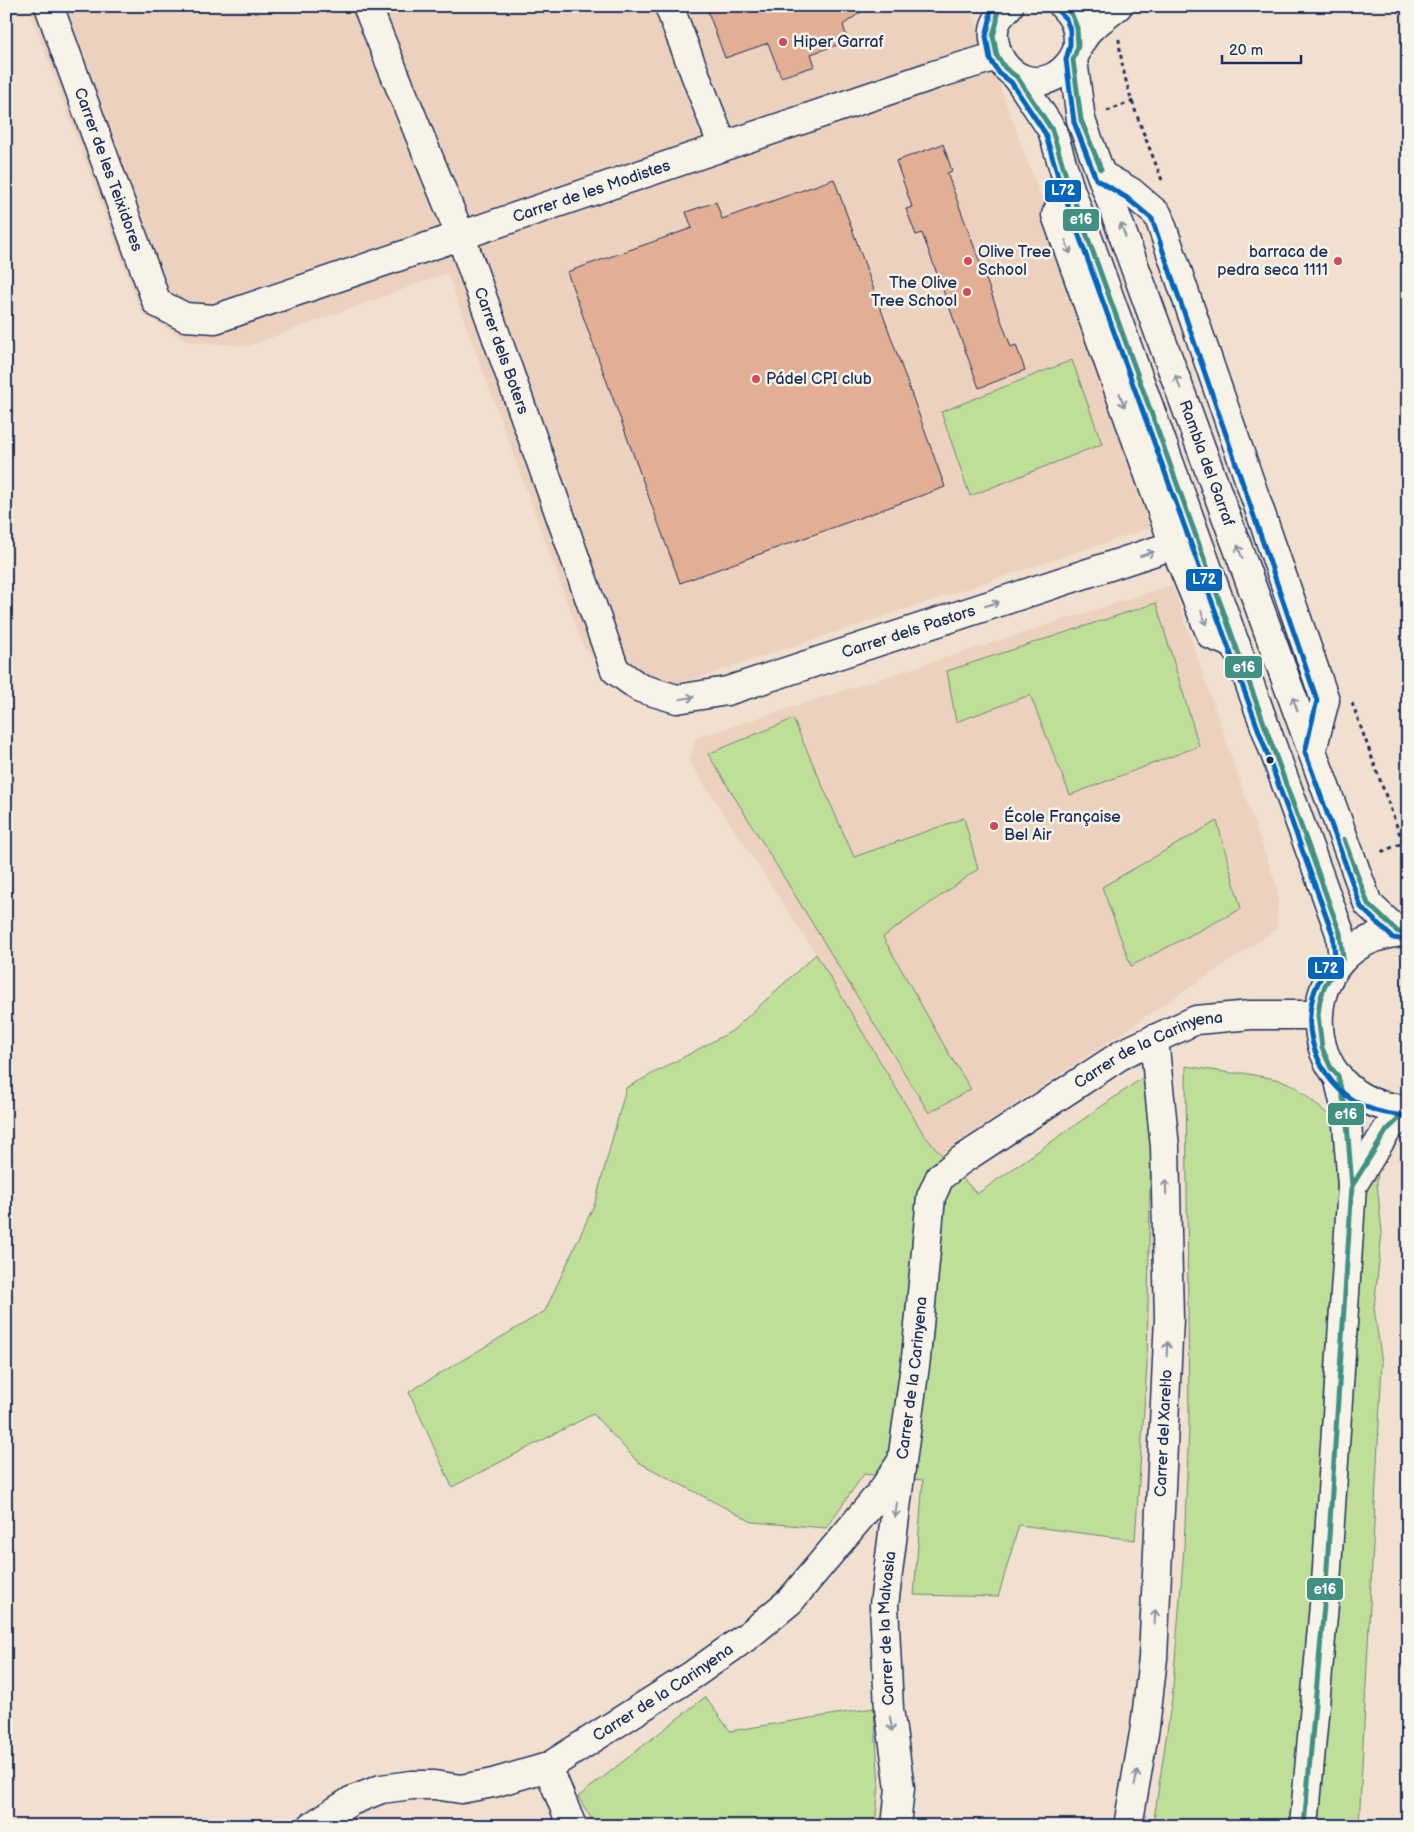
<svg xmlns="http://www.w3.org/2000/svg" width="1414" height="1832" font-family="'Balsamiq Sans',sans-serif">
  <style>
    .built { fill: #ecd1be }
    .green { fill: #bfde97; stroke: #6d867a }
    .building { fill: #e2af95; stroke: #1b2f5e }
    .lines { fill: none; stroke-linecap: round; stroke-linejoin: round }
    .minor-casing { stroke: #1b2f5e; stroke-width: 31 }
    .path { stroke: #1b2f5e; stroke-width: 3; stroke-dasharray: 4 4; stroke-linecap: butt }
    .minor { stroke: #f7f3e8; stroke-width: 28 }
    .bus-1-casing { stroke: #f7f3e8; stroke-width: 9 }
    .bus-2-casing { stroke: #f7f3e8; stroke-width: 9 }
    .bus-1 { stroke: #409183; stroke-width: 5 }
    .bus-2 { stroke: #0065bd; stroke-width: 5 }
    .oneway { stroke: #8991a3 }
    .poi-dot { fill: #d1495b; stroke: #f7f3e8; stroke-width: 2 }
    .bus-dot { fill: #1b2f5e; stroke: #f7f3e8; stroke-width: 2 }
    .labels { text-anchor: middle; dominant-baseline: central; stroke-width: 5; stroke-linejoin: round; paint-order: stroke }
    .poi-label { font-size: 16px; fill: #1b2f5e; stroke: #f7f3e8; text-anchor: start }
    .street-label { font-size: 16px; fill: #1b2f5e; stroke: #f7f3e8 }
    .line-badge { stroke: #f7f3e8; stroke-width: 2 }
    .badge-label { font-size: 14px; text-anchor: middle; font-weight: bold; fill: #fff }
  </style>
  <rect width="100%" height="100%" fill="#f1dfcf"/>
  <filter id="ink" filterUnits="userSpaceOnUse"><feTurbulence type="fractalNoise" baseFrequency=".02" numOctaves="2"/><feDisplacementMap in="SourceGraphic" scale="10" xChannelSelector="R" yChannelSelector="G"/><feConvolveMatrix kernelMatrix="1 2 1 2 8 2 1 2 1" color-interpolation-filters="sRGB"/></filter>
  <g filter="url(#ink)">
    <path class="built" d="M28,6H970L1162,524L634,699L584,648L447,273L248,346L189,342L141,312Z
      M1172,585L1278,891L1277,929L941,1154L924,1135L816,954L689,761L696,738Z"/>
    <path class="green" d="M1072,360L1102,444L970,496L941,412Z
      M1156,603L1199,746L1070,795L1030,695L956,722L947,671Z
      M793,719L854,857L964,818L978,869L883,937L949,1054L971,1089L929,1113L708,754Z
      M1217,821L1241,909L1131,966L1102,887Z
      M816,954L924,1135L977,1194L1152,1071L1147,1366L1135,1540L1019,1525L998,1597L914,1595L923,1480L864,1474L826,1528L752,1522L638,1462L593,1414L452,1487L409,1392L545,1311L595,1203L626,1088L732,1031Z
      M1186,1066L1230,1073H1243L1281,1080L1295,1086L1332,1118L1368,1139L1378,1165L1377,1183L1382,1233L1374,1308L1382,1363L1359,1826H1153L1172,1698L1184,1547L1189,1426Z
      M705,1697L730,1731L874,1708L879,1785L875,1826H596L578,1797Z"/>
    <path class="building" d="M706,6H869L843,25L848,41L811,54L815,66L781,77L768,43L725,58Z
      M943,144L952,171L947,173L1011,347L1016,345L1025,370L979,388L922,233L916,235L906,209L912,207L896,161Z
      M834,179L945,487L680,583L567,272L692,228L686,212L716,202L722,219Z"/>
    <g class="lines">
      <defs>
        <g id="minor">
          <path id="s1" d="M49,6L157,303L185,317L215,319L934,75L997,56"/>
          <path id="s2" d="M367,6L461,237L615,670L640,688L677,699L727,691L1174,545"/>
          <path d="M669,6L723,147"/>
          <path d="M1009,6C1005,11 999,16 997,21C993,28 993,36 995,44C1002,81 1044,95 1069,64C1073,59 1078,51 1078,43C1078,27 1074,17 1063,6"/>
          <path d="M1078,46L1089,29L1118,6"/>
          <path id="s3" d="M1073,60L1081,120L1368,904L1398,932"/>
          <path d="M1017,77L1052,130L1069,186L1340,933L1343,958"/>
          <path d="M1103,176L1131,192L1158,215L1325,700L1312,750"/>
          <path d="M1069,186L1056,215L1174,545L1211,635L1236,645"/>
          <path d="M1408,932C1289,935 1289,1106 1408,1109"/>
          <path d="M1352,1186L1387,1130L1408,1110"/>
          <path d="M548,1767L572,1826"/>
          <path id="s4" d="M312,1826L351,1801L381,1789L412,1785H434L461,1789L493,1783L548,1767L694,1674L749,1635L790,1601L882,1491L902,1461L916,1358L931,1197L940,1177L960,1161L1124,1053L1196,1020L1251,1015H1318"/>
          <path id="s5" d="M896,1826L900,1788L889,1709L884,1605L901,1468"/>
          <path id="s6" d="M1128,1826L1145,1727L1153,1658L1169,1318L1165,1147L1154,1039"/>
          <path d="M1304,1826L1326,1583L1352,1186L1346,1111L1338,1076"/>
        </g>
      </defs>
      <use href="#minor" class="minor-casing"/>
      <path class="path" d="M1119,39C1122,88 1146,137 1163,183
        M1107,111L1133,101
        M1352,703L1403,843L1378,853"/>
      <use href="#minor" class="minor"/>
      <defs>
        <path id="bus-1" d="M998,6L997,21L993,36L997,56L1005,68L1017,77L1052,130L1069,186L1340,933L1343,958L1325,985L1320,1000L1318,1015L1322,1048L1331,1068L1338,1076L1346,1111L1352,1186L1326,1583L1304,1826
          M1063,6L1072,15L1077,28L1078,46L1073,60L1081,120L1101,169
          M1344,839L1368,904L1398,932H1408
          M1351,1201L1352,1186L1387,1130L1408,1110"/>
        <path id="bus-2" d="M990,6V20L986,36L990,59L999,73L1011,82L1045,133L1062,189L1333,935L1335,956C1326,968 1317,981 1313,996C1301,1040 1324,1089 1366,1107C1380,1113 1393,1115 1407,1116
          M1058,11L1066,19L1070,30V45L1066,60L1074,122L1096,179L1127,198L1152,219L1317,700L1305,752L1361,907L1393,938L1408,940"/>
      </defs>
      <use href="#bus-1" class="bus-1-casing"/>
      <use href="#bus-2" class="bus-2-casing"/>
      <use href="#bus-1" class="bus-1"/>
      <use href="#bus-2" class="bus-2"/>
    </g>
    <defs><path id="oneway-shaft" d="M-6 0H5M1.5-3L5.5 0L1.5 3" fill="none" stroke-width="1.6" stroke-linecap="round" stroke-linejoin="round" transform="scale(1.25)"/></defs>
    <g class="oneway">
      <use href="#oneway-shaft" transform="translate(1123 230) rotate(-110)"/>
      <use href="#oneway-shaft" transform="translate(1068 247) rotate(70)"/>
      <use href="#oneway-shaft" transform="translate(1178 382) rotate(-110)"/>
      <use href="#oneway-shaft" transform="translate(1122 400) rotate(70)"/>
      <use href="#oneway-shaft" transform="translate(1240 552) rotate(-110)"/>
      <use href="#oneway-shaft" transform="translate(1147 554) rotate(-18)"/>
      <use href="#oneway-shaft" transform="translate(992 604) rotate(-18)"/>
      <use href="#oneway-shaft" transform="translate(1204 618) rotate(68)"/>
      <use href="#oneway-shaft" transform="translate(687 698) rotate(-10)"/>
      <use href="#oneway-shaft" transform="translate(1295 704) rotate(-110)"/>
      <use href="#oneway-shaft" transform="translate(1166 1187) rotate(-91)"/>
      <use href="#oneway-shaft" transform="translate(1167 1349) rotate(-87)"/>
      <use href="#oneway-shaft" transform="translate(896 1510) rotate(97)"/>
      <use href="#oneway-shaft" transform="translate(1155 1617) rotate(-87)"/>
      <use href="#oneway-shaft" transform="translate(891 1724) rotate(82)"/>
      <use href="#oneway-shaft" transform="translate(1136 1778) rotate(-80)"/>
    </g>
  </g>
  <g class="poi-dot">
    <circle cx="783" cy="42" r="5"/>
    <circle cx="968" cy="261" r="5"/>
    <circle cx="1338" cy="261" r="5"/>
    <circle cx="967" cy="292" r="5"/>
    <circle cx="756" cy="379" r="5"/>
    <circle cx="994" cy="826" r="5"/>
  </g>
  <circle class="bus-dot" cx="1270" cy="760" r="4.5"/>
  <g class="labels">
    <g class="poi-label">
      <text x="793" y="42">Hiper Garraf</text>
      <text x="978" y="252">Olive Tree<tspan x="978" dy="18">School</tspan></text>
      <text x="1328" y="252" text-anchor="end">barraca de<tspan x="1328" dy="18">pedra seca 1111</tspan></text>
      <text x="957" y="283" text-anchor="end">The Olive<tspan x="957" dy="18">Tree School</tspan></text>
      <text x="766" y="379">Pádel CPI club</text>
      <text x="1004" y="817">École Française<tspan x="1004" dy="18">Bel Air</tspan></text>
    </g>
    <g class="street-label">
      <text stroke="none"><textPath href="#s1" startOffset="174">Carrer de les Teixidores</textPath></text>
      <text stroke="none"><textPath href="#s1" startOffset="775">Carrer de les Modistes</textPath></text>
      <text stroke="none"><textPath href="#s2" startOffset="370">Carrer dels Boters</textPath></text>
      <text stroke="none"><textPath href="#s3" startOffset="426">Rambla del Garraf</textPath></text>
      <text stroke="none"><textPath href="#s2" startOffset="1020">Carrer dels Pastors</textPath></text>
      <text stroke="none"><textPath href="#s4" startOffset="1256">Carrer de la Carinyena</textPath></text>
      <text stroke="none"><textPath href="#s4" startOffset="806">Carrer de la Carinyena</textPath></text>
      <text stroke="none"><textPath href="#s6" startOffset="395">Carrer del Xarel·lo</textPath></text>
      <text stroke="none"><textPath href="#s5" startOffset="199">Carrer de la Malvasia</textPath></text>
      <text stroke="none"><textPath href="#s4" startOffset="386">Carrer de la Carinyena</textPath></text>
    </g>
  </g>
  <g class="line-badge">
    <rect x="1044" y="179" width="38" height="24" rx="5" fill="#0065bd"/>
    <rect x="1062" y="208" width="38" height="24" rx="5" fill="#409183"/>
    <rect x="1185" y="568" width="38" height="24" rx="5" fill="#0065bd"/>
    <rect x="1224" y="655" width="39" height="24" rx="5" fill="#409183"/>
    <rect x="1307" y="956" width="38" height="24" rx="5" fill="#0065bd"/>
    <rect x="1327" y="1102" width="38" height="24" rx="5" fill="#409183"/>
    <rect x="1306" y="1577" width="38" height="24" rx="5" fill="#409183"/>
  </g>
  <g class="badge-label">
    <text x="1063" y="195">L72</text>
    <text x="1081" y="224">e16</text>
    <text x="1204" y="584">L72</text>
    <text x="1244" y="672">e16</text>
    <text x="1326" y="973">L72</text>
    <text x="1346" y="1119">e16</text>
    <text x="1325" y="1594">e16</text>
  </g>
  <rect width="1414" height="1832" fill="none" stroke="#f7f3e8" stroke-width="25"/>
  <rect x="12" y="12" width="1389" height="1807" fill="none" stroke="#1b2f5e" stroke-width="2" filter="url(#ink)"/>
  <path d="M1222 55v8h79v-8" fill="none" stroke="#1b2f5e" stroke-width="2.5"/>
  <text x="1229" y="55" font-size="15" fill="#1b2f5e" stroke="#f7f3e8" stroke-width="4" paint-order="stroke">20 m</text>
</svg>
